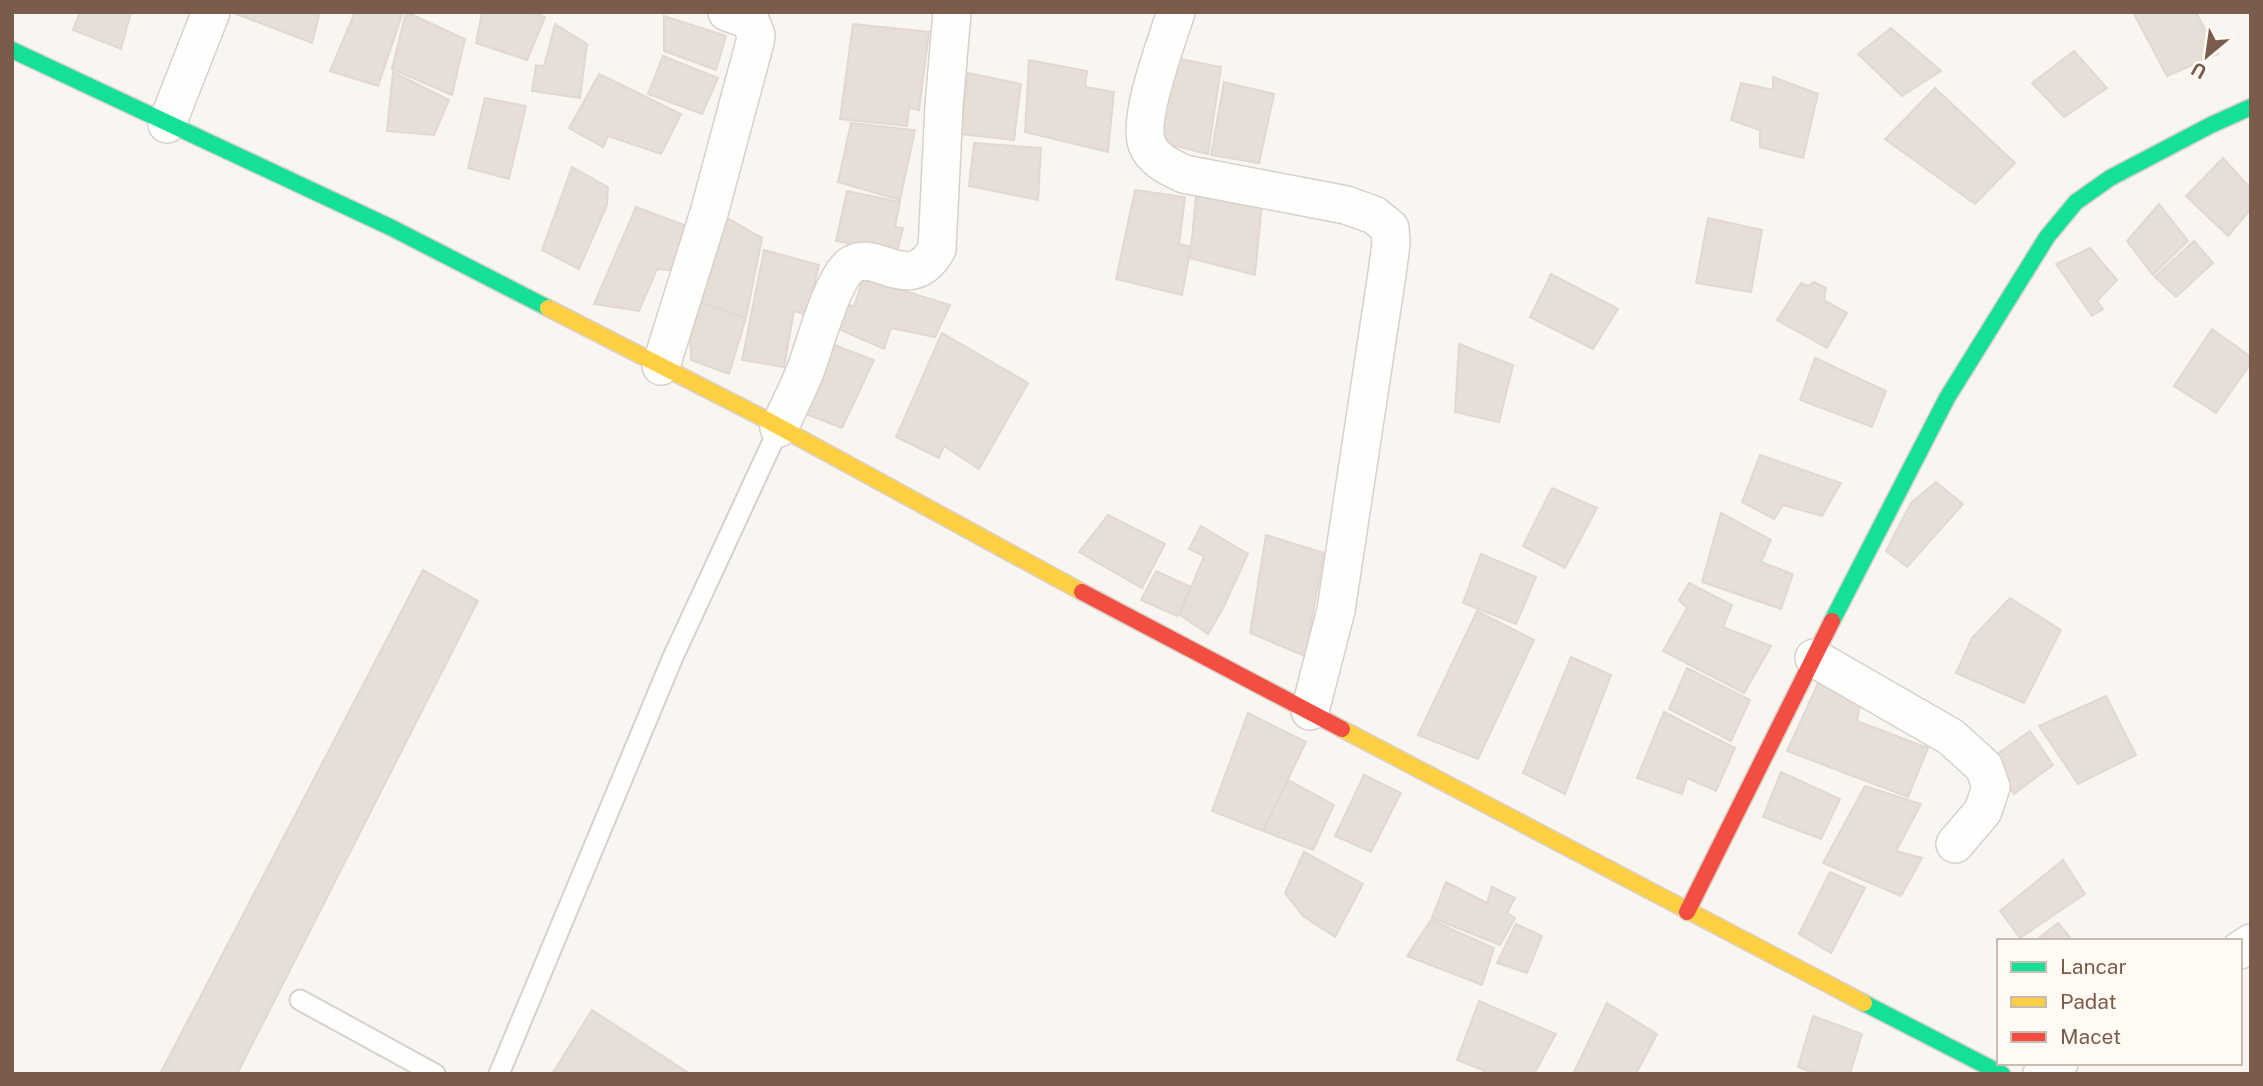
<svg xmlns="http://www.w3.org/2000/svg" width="2263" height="1086" font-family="'Public Sans',sans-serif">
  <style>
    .building { fill: #e6ded7; stroke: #e2d8d2; stroke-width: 2 }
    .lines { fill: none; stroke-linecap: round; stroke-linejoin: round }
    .lane-casing { stroke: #d7d1cb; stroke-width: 23 }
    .street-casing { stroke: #d7d1cb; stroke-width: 40 }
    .fast-casing { stroke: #d9d2cb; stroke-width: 19 }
    .slow-casing { stroke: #d9d2cb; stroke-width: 19 }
    .jam-casing { stroke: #d9d2cb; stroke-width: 19 }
    .lane { stroke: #fefefd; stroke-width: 19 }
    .street { stroke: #fefefd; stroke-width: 37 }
    .fast { stroke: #16e098; stroke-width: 16 }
    .slow { stroke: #ffcf43; stroke-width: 16 }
    .jam { stroke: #f24e42; stroke-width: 16 }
  </style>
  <rect width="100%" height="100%" fill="#f9f5f0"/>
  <path class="building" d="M80,12H131L121,49L73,30Z
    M231,12H320L312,43Z
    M355,12H403L378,86L330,71Z
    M406,12L465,39L452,95L392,69Z
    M482,12H532L545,17L527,60L476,43Z
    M2138,12H2196L2218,54L2167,76L2134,14Z
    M664,16L726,36L716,70L664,51Z
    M555,24L587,44L580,98L532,91L536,65L544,66Z
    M853,24L929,32L919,110L909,108L907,126L840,119Z
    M1891,28L1941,71L1902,96L1858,54Z
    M2074,51L2107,88L2064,117L2032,83Z
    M663,56L718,78L702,114L648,94Z
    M1171,57L1221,67L1208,154L1163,143L1167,131L1157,128Z
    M1029,60L1087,71L1085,87L1114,92L1108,152L1025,132Z
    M393,72L449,100L434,135L387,131Z
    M968,73L1021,84L1014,140L961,134Z
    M599,74L681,114L661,154L608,136L603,147L569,128Z
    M1773,77L1818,94L1803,158L1760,147V130L1731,120L1741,83L1773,90Z
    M1224,82L1274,94L1259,163L1211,155Z
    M1935,88L2015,163L1975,204L1885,139Z
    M485,98L526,106L509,179L468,168Z
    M851,123L915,130L900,200L838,182Z
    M974,143L1041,148L1038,200L969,186Z
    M2223,158L2251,189V209L2228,236L2186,196Z
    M572,167L608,187L607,205L579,269L542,250Z
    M1197,187L1262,204L1255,275L1190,258Z
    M1135,190L1185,197L1179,244L1191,247L1182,295L1116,279Z
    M847,191L900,202L895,227L903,228L897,252L836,241Z
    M2159,204L2188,241L2153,275L2127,241Z
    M636,207L692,228L682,272L657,269L639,311L594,304Z
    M717,212L762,238L746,318L689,298Z
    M1708,218L1762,230L1751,292L1696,283Z
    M2194,241L2213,263L2176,297L2155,277Z
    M2090,248L2117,280L2097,301L2103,309L2092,316L2056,264Z
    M764,250L819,265L807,315L794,311L784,367L742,360Z
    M1551,274L1618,309L1593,349L1530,317Z
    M863,278L950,305L935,337L891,328L884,349L836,328L846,303L854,307Z
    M1814,282L1826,288L1824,300L1847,313L1827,348L1777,320L1801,283L1808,286Z
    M689,298L746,318L729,374L691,360Z
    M2212,329L2251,357V363L2216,413L2174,386Z
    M942,333L1028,383L979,469L944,446L939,458L896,437Z
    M829,343L874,360L842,428L803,413Z
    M1459,344L1513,365L1499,422L1455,412Z
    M1815,358L1886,391L1872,427L1800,400Z
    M1760,455L1841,483L1822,516L1783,505L1774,519L1742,502Z
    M1936,482L1963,504L1907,567L1886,551L1911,503Z
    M1552,488L1597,508L1565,568L1523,546Z
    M1721,513L1771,540L1761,562L1793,574L1781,609L1702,582Z
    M1108,515L1165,544L1142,588L1079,552Z
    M1201,526L1248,554L1224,606L1208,634L1180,615L1204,556L1189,549Z
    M1266,535L1324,553L1305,656L1250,633Z
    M1481,554L1536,577L1516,624L1463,603Z
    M423,570L478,601L237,1074H160Z
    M1156,571L1191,587L1177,616L1141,600Z
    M1689,583L1732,605L1723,627L1771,646L1744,693L1663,651L1687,608L1679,600Z
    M2010,598L2061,630L2024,703L1956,673L1972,638Z
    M1477,611L1534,640L1478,759L1418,735Z
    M1571,657L1611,675L1565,794L1523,773Z
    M1687,668L1750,700L1731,741L1669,709Z
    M1820,679L1861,699L1857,721L1928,748L1908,797L1787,751Z
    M2106,696L2136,755L2078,784L2039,726Z
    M1664,712L1735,748L1716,791L1687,778L1682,794L1637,778Z
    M1248,713L1306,742L1263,831L1212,811Z
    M2030,731L2053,765L2014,794L1983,764Z
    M1781,772L1840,799L1821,839L1763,817Z
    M1364,775L1401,793L1371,852L1335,836Z
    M1288,780L1334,805L1313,850L1263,831Z
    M1865,786L1921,804L1896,851L1922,858L1901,896L1823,863Z
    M1304,852L1363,884L1335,937L1303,916L1285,893Z
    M2063,860L2085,894L2020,938L2000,911Z
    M1830,872L1865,888L1831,953L1799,934Z
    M1446,882L1487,903L1492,887L1515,898L1507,913L1515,918L1500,945L1432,918Z
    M1431,920L1494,948L1482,985L1407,956Z
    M2058,923L2073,941H2035Z
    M1516,924L1542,936L1527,973L1497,963Z
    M1479,1001L1556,1034L1534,1074H1492L1457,1060Z
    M1607,1003L1657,1034L1636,1074H1573Z
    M592,1010L690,1074H552Z
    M1813,1016L1862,1034L1850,1074H1816L1798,1067Z"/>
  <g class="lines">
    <defs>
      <path id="lane" d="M300,1000L435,1074
        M499,1074L673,657L779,428"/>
      <path id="street" d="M1176,12C1167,41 1137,118 1147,144C1153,160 1171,168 1184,174L1346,205L1374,215L1390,228L1391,244L1387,274L1336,610L1310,711
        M167,124L211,12
        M661,366L709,213L755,42L756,35L750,20L727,12
        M779,428C788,409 798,389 806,369C815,345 832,279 851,265C877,248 910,297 937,249L944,106L952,12
        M1814,658L1951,737L1984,767L1991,787L1983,811L1955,844
        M2240,950L2251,943
        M2042,1074L2059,1063"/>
      <path id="fast" d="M12,50L392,228L548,308
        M1832,621L1947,398L2047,237L2076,202L2110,178L2211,125L2251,107
        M1864,1003L2002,1074"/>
      <path id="slow" d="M548,308L765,419L1082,592
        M1342,729L1864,1003"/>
      <path id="jam" d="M1082,592L1342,729
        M1687,912L1832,621"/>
    </defs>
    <use href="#lane" class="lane-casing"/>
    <use href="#street" class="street-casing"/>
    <use href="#fast" class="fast-casing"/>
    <use href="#slow" class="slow-casing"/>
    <use href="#jam" class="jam-casing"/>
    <use href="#lane" class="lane"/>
    <use href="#street" class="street"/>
    <use href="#fast" class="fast"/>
    <use href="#slow" class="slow"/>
    <use href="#jam" class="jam"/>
  </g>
  <rect width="2263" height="1086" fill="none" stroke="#7a5c4d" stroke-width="28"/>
  <rect x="1997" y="939" width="245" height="126" fill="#fffaf3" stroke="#cabbb1" stroke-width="2"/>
  <rect x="2011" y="962" width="35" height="10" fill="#16e098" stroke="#cabbb1" stroke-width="2"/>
  <text x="2060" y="974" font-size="21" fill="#7a5c4d">Lancar</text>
  <rect x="2011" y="997" width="35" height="10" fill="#ffcf43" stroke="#cabbb1" stroke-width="2"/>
  <text x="2060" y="1009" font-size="21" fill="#7a5c4d">Padat</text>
  <rect x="2011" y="1032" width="35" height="10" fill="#f24e42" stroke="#cabbb1" stroke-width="2"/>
  <text x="2060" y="1044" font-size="21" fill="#7a5c4d">Macet</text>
  <g transform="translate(2207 56) rotate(209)" stroke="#fffaf3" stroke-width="5" paint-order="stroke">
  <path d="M0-5L12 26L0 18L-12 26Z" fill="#7a5c4d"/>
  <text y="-10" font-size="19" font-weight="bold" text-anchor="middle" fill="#7a5c4d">U</text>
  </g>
</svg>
